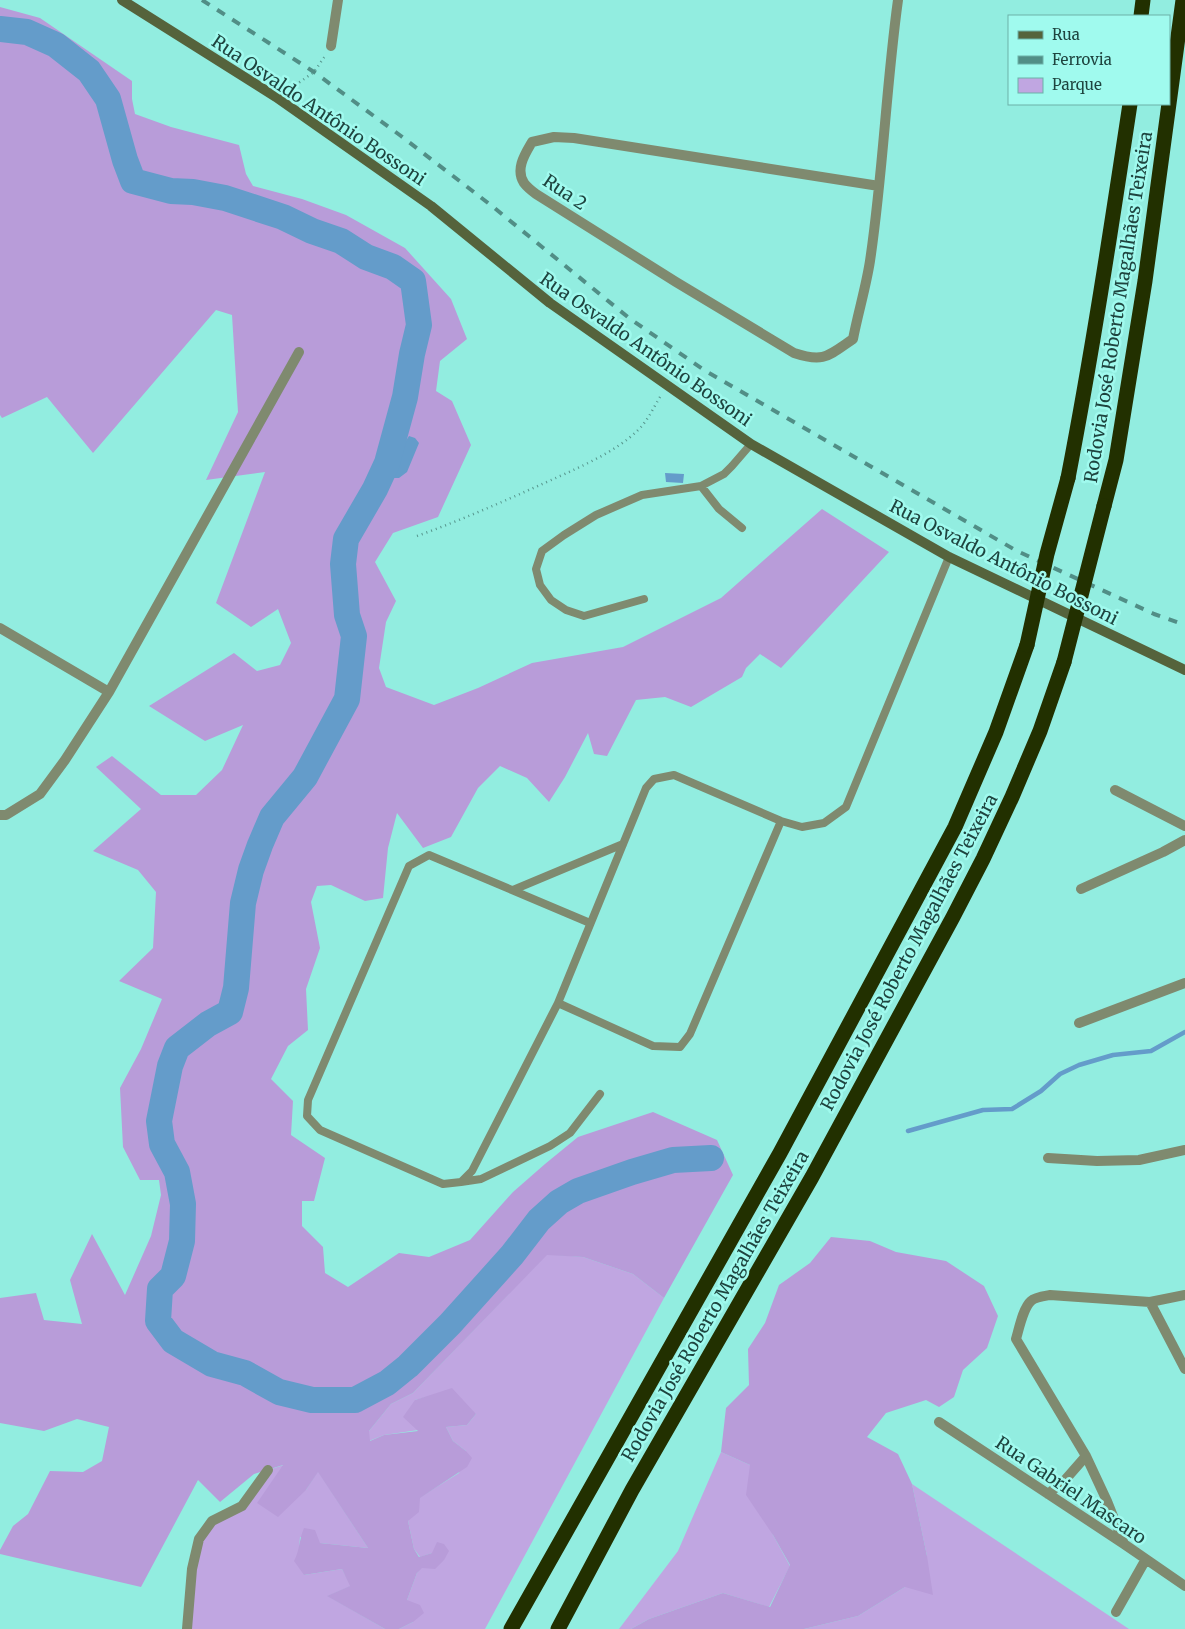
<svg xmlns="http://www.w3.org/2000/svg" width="1185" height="1629" font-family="Merriweather,serif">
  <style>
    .green { fill: #c0a6e1 }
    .forest { fill: #b89cd9 }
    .water { fill: #649cca }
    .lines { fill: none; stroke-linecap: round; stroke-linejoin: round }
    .stream { stroke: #649cca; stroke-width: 4.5 }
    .river { stroke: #649cca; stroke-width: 26 }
    .path { stroke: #57978e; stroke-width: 2.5; stroke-dasharray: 1 4; stroke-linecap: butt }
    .lane { stroke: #7f8a6f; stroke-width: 8 }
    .street { stroke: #7f8a6f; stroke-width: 10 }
    .secondary { stroke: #55633c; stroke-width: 10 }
    .highway { stroke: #223000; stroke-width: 15 }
    .rail { stroke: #518e86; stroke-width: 4; stroke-dasharray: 9 9; stroke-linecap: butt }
    .highway-bridge { stroke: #223000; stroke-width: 15 }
    .labels { text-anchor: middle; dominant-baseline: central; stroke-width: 5; stroke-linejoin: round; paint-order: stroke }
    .street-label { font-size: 18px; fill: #1e443f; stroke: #a0faee }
  </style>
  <rect width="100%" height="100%" fill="#92ede0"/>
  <path class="green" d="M547,1254L583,1257L633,1274L664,1298L485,1629H399L413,1622L407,1600L417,1573L432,1553L420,1557L414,1549L408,1521L419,1498L459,1473L466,1451L453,1441L446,1427L467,1425L476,1414L430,1396L415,1400L418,1430L384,1435L369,1441V1431L391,1404L413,1393Z
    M721,1452L750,1465L773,1535L790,1566L769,1607L723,1593L649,1619L631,1629H619L678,1551Z
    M284,1465L306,1490L318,1471L368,1548L320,1543L300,1537L299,1551L304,1575L342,1569L351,1586L328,1596L385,1629H187L199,1539L212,1521L242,1506L268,1470Z
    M912,1484L1129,1629H804L858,1616L905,1587L927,1556Z"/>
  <path class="forest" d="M0,7L40,18L132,81V99L135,114L171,127L239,145L246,174L253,186L302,199L346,215L405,248L451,299L467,339L440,361L436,391L452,401L471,445L438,517L393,533L375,562L396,601L386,622L379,668L386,687L434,705L478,688L532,663L623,647L721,598L822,509L889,552L781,668L760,654L746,668L742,677L691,707L665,697L636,700L607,756L594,754L588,733L565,777L549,802L527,778L500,766L478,788L451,837L423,848L397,813L388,848L383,898L365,901L331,885L317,886L311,902L320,948L306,989L308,1030L288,1046L271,1079L293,1101L291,1135L325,1158L314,1201H302V1226L323,1247L325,1273L348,1287L399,1253L429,1257L470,1240L513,1192L545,1164L578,1137L653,1112L717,1140L733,1175L664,1298L633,1274L583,1257L547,1255L413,1393L391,1404L369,1431L370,1441L384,1435L418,1431L403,1417L415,1400L452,1388L476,1414L467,1425L446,1427L453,1441L466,1451L472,1458L467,1467L420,1498L419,1512L408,1521L414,1549L419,1557L432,1553L437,1542L444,1544L449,1551L444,1560L435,1569L422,1568L417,1573L407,1600L420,1605L424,1613L413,1622L399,1629H385L327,1596L350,1586L342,1569L304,1575L294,1561C300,1550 299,1539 304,1528L315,1530L320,1543L368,1548L318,1472L306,1490L278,1517L257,1503L283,1465L254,1474L220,1502L198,1480L141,1587L0,1554V1550L13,1526L28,1514L50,1471L83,1472L102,1461L109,1427L77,1419L44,1431L0,1423V1298L36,1293L44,1320L82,1324L70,1280L92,1234L125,1295L151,1236L161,1195L159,1180H140L123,1147L120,1088L141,1049L162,999L119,981L153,948L156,892L138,870L93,851L141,809L96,767L112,756L161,795H196L222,770L243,725L205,741L149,706L234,653L257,671L280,665L291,643L278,609L251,627L216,603L265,472L206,480L238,412L232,315L216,310L93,453L47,397L2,418L0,415Z
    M831,1237L870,1241L896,1252L946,1261L984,1286L998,1316L987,1348L963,1370L954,1397L939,1407L926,1400L886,1413L867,1437L898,1454L912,1484L927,1556L933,1595L905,1587L858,1616L804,1629H631L649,1619L723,1593L770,1607L790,1565L773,1535L746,1495L750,1465L721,1452L726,1408L749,1385L748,1349L765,1323L779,1285L810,1263Z"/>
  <path class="water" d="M409,436L415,438L419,443L407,472L399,478H387L396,456Z
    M665,473L684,474L683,483L666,482Z"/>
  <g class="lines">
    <path class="stream" d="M908,1131L983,1110L1012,1109L1041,1091L1060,1074L1079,1065L1113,1055L1151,1051L1185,1032"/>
    <path class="river" d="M0,29L27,32L56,45L89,71L108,99L125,160L133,181L171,191L193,192L225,198L283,217L312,231L341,241L366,257L393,267L413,281L419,325L412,354L405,397L387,463L375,489L346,539L343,564L347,615L354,636L347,699L305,777L272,817L260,845L251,870L243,903L236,988L230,1012L208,1024L177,1048L170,1066L159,1121L162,1144L177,1172L183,1204L182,1241L173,1276L160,1289L158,1321L173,1341L212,1364L245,1373L279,1392L312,1400H355L387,1383L408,1366L450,1324L512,1255L539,1220L559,1202L578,1191L632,1172L673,1160L711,1158"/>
    <path class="path" d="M287,91L314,72L325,56
      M417,536C459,521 500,503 540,485C571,471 616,453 639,429C649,419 654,406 662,394"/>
    <path class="lane" d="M701,486L719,509L742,528
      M644,599L584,616L566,610L551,600L540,585L536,569L542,551L564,535L596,515L642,495L701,486L724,474L732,466L751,444
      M513,890L623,844
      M590,923L429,855L409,866L308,1100L307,1116L320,1130L443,1184L461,1182L472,1171L558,1003L646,788L654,779L674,775L781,821L802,827L824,823L846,807L949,557
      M558,1003L653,1046L680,1047L690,1034L781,821
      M461,1182L481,1179L550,1146L570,1133L600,1094"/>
    <path class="street" d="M331,46L338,0
      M879,186L574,138L554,137L532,142C525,154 515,169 524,183C527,187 532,191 536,194L676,282L794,353C824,363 828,356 853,339C858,313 866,287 870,261C883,174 886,87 898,0
      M0,628L109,692
      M1115,790L1185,826
      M0,815H6L40,794L65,760L109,692L299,352
      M1081,889L1163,852L1185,840
      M1079,1023L1185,983
      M1048,1158L1097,1161L1139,1160L1185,1150
      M1150,1302L1185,1369
      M939,1422L1124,1544L1185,1586
      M1048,1494L1065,1480L1086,1456
      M1124,1544L1107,1501L1086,1456L1016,1339C1019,1329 1023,1308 1031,1301C1035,1297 1044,1296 1050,1295L1150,1302L1185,1295
      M1116,1612L1146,1559
      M187,1629L192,1569L199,1539L212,1521L242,1506L268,1470"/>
    <path class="secondary" d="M122,0L276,97L431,206L550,303L751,444L949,557L1185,670"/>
    <path class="highway" d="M1141,16L1143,0
      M1068,478C1092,354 1111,229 1130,104
      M1104,506L1116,460L1145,281L1183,0
      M511,1629L780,1153L955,827L996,732L1027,645
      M558,1629L632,1490L812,1177L953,917L983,859L1012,797L1040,731L1064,662"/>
    <path class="rail" d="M202,0L314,72L401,136L492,206L629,318L704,370L1017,551L1154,614L1185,625"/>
    <path class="highway-bridge" d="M1027,645L1047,554L1068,478
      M1064,662L1104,506"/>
  </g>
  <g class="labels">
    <g class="street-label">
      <text transform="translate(319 110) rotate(34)">Rua Osvaldo Antônio Bossoni</text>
      <text transform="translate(565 192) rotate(34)">Rua 2</text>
      <text transform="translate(1118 307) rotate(-81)">Rodovia José Roberto Magalhães Teixeira</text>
      <text transform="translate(646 349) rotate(35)">Rua Osvaldo Antônio Bossoni</text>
      <text transform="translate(1004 562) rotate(27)">Rua Osvaldo Antônio Bossoni</text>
      <text transform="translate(909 952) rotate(-62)">Rodovia José Roberto Magalhães Teixeira</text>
      <text transform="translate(715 1306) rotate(-60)">Rodovia José Roberto Magalhães Teixeira</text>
      <text transform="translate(1071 1490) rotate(34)">Rua Gabriel Mascaro</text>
    </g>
  </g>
  <rect x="1008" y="15" width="162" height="90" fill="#a0faee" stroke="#6cb1a8"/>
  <rect x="1018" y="31" width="25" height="8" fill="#55633c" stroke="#6cb1a8"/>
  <text x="1052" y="40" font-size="15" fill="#1e443f">Rua</text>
  <rect x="1018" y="56" width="25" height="8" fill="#518e86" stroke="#6cb1a8"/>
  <text x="1052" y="65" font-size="15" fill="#1e443f">Ferrovia</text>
  <rect x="1018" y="78" width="25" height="15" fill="#c0a6e1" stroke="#6cb1a8"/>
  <text x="1052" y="90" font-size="15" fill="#1e443f">Parque</text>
</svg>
